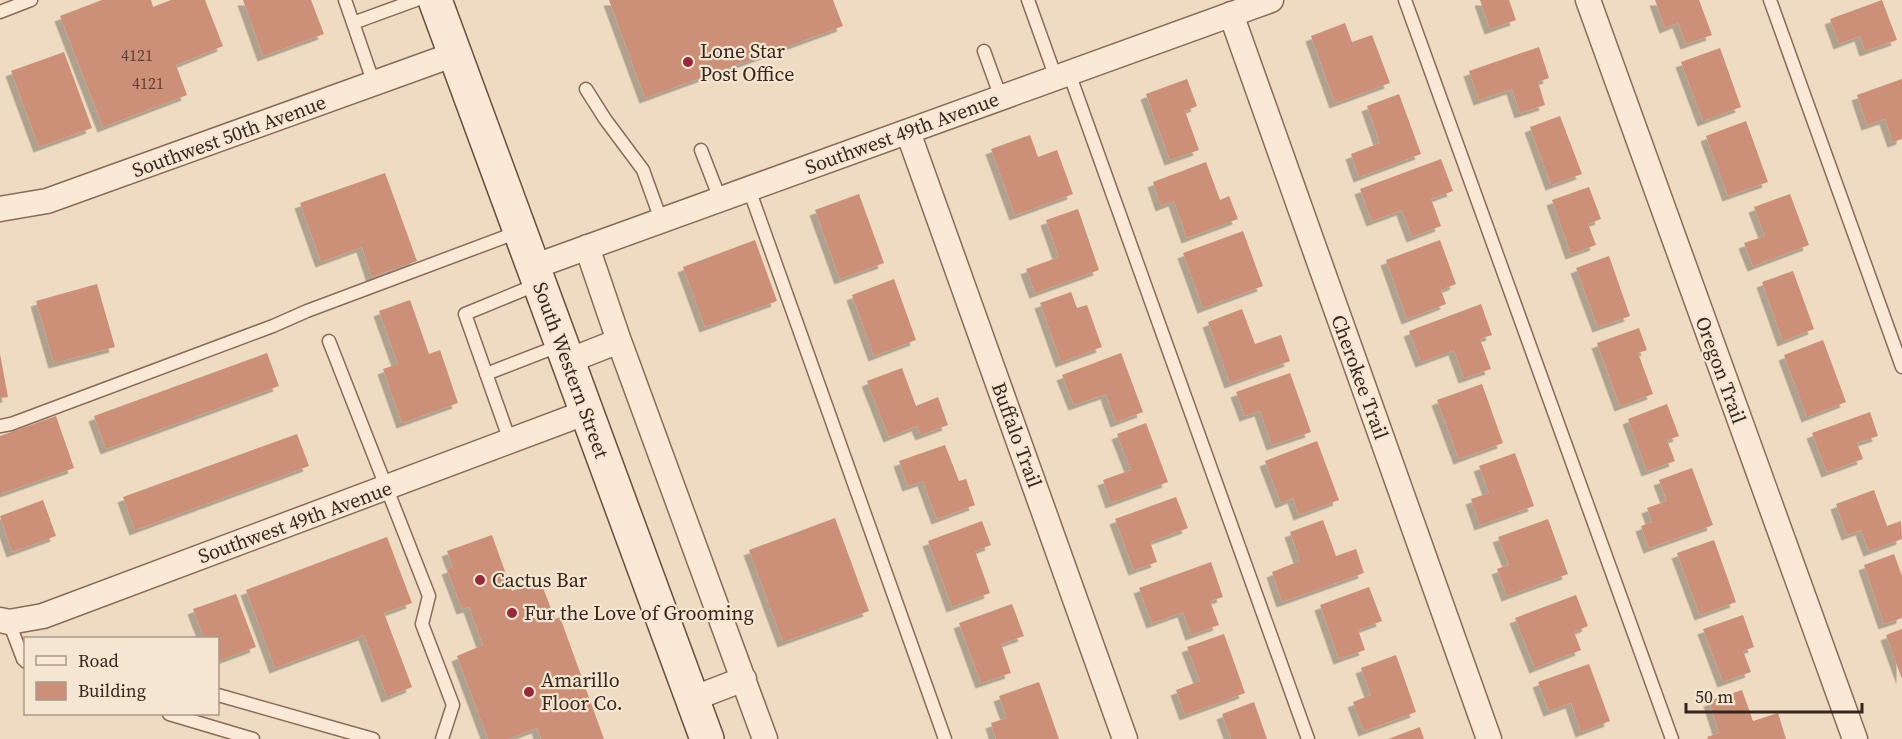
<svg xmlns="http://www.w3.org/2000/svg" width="1902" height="739" font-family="'Source Serif 4',serif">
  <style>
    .building { fill: #cc8f78; filter: url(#shadow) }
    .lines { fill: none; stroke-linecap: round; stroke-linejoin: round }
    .service-casing { stroke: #886b59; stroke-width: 15 }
    .minor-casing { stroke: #886b59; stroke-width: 27 }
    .secondary-casing { stroke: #6a4d3d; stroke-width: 36 }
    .service { stroke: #f9e9d6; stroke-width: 12 }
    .minor { stroke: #f9e9d6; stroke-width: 24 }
    .secondary { stroke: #f9e9d6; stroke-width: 33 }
    .poi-dot { fill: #97293a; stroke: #f5e6d2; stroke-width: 2 }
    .labels { text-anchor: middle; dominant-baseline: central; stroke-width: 4.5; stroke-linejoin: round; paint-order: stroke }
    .number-label { font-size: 16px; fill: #5d4034 }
    .poi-label { font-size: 20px; fill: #38261e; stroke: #f5e6d2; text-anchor: start }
    .street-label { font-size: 20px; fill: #38261e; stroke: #f5e6d2 }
  </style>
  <defs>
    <filter id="shadow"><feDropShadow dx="-5.5" dy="5.5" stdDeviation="0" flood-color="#0004"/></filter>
  </defs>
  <rect width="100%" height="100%" fill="#eedbc2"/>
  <path class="building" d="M102,0H151L153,7L171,0H205L223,46L176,65L187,95L103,127L60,16Z
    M243,0H311L324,34L263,56Z
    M609,0H833L843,26L645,98Z
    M1480,0H1509L1516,20L1490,29Z
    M1655,0H1699L1712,35L1686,44L1678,23L1665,28Z
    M1882,0L1897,40L1865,51L1860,36L1839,44L1830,19Z
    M1345,23L1352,42L1372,35L1390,83L1335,103L1311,36Z
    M1539,47L1549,78L1538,82L1545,105L1520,113L1512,89L1479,100L1469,71Z
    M1720,48L1741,107L1703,121L1681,62Z
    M64,52L92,128L39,147L11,71Z
    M1187,79L1197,106L1185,111L1199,150L1170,160L1146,94Z
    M1902,79V139L1893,142L1885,119L1867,125L1857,95Z
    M1399,94L1421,154L1359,177L1351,154L1380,143L1367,106Z
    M1560,116L1582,174L1551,185L1530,127Z
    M1746,121L1768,182L1728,196L1706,136Z
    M1030,135L1038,157L1057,150L1073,194L1015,215L991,149Z
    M1441,159L1453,191L1431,199L1441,226L1412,237L1402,210L1372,221L1360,189Z
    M1206,162L1220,200L1229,196L1238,219L1187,238L1174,201L1161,206L1153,182Z
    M385,173L417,261L372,277L362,247L321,262L300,203Z
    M1589,187L1601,219L1588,224L1596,245L1571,254L1552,200Z
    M859,194L884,263L840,279L815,210Z
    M1790,194L1809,245L1753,266L1744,243L1765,236L1754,207Z
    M1078,209L1099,270L1035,293L1026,269L1059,257L1046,220Z
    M1243,231L1263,286L1203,308L1183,253Z
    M755,240L777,301L705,327L683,267Z
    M1440,240L1456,284L1441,290L1446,304L1407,319L1386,260Z
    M1609,256L1630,316L1598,327L1576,268Z
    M1793,271L1814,329L1783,341L1762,282Z
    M894,279L916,340L874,356L852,295Z
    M97,284L115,347L54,363L36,301Z
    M1071,292L1077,308L1087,305L1102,347L1061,362L1040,303Z
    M410,300L429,354L440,350L458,403L402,423L383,369L398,364L379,311Z
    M1481,304L1492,335L1480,339L1491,369L1464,378L1454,350L1421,362L1409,331Z
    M1242,309L1255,344L1281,335L1290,361L1230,383L1208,322Z
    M1639,328L1647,350L1638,353L1653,394L1620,406L1597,343Z
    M1823,340L1846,402L1807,417L1784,355Z
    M267,353L279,386L106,449L94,416Z
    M1121,353L1143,412L1116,422L1106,394L1074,405L1062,375Z
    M0,354L8,397L0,398Z
    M902,368L916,406L938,397L948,425L921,435L917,426L889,437L867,381Z
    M1290,373L1311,432L1272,445L1260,411L1245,416L1236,392Z
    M1482,384L1503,443L1459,459L1437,400Z
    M1667,404L1679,436L1667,440L1675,461L1647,471L1628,419Z
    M1870,412L1878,436L1857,443L1863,459L1827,472L1812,433Z
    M56,416L74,468L0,494V436Z
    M1146,423L1168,482L1111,503L1103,480L1131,470L1117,434Z
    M297,434L309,466L135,530L123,497Z
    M1317,441L1339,500L1299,515L1293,498L1281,503L1265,461Z
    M945,445L959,481L966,479L975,505L937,519L923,481L908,486L899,461Z
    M1515,453L1534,506L1480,525L1471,499L1489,493L1479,466Z
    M1692,468L1713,525L1649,548L1641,526L1652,522L1647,508L1667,501L1659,480Z
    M1874,490L1887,526L1901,521L1902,539L1869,551L1861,530L1847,535L1836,504Z
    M1176,497L1188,528L1150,542L1157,562L1134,570L1115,519Z
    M43,500L56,536L12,552L0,516Z
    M835,518L869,611L783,642L749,550Z
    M1548,519L1568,574L1507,596L1497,569L1509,565L1498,537Z
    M1323,520L1336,556L1356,549L1364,573L1282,602L1272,572L1300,561L1290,532Z
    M982,521L991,545L975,551L990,593L952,607L928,541Z
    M492,535L512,591L540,580L555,619L560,617L604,739H541L537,728L508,739H488L457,656L483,645L469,607L462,609L447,569L453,567L447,551Z
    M387,537L412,603L384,613L412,687L387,697L364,635L275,668L246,590Z
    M1714,540L1736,602L1700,615L1677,553Z
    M1894,554L1902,576V618L1884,624L1864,565Z
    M1211,562L1223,597L1210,601L1219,625L1191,635L1183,612L1152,623L1139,588Z
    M1369,587L1382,621L1358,630L1365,650L1339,659L1320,605Z
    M236,594L256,647L218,661V638H204L193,609Z
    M1576,595L1588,626L1574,632L1581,650L1535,668L1515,618Z
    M1012,604L1024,636L1001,644L1011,673L981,683L959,623Z
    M1743,615L1754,647L1743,651L1751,672L1723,682L1703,629Z
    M1902,629V679L1886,635Z
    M1224,634L1245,693L1185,715L1176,690L1200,681L1187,647Z
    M1396,655L1416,712L1364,731L1353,702L1371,695L1361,668Z
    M1589,664L1610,721L1581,732L1571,703L1549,711L1538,682Z
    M1039,682L1059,739H996L991,723L1007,718L999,696Z
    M1742,690L1753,721L1778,713L1786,739H1708L1707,737L1719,733L1709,701Z
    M1254,702L1267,739H1231L1222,714Z
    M1420,727L1424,739H1388Z"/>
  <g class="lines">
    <defs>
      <path id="service" d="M345,0L353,23L416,0
        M1028,0L1056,78
        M1405,0L1672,739
        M1770,0L1902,367
        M0,12L31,0
        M353,23L374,84
        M984,51L1001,98
        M1069,73L1308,739
        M586,89L605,119L643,170L661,220
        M701,150L720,199
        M749,189L945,739
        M329,341L429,596L422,624L453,705L442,739
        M486,374L561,345
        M0,426L11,424L273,326L307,311L518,232
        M510,441L465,314L538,284
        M9,622L23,659L26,662
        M218,695L373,739
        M169,714L253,739"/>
      <path id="minor" d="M1588,0L1855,739
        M1231,14L1489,739
        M908,132L1125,739
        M0,209L47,201L455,54
        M587,247L619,341L765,739
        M533,267L1271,0
        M568,361L619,341
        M0,620L9,622L43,616L587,412
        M692,699L744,679"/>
      <path id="secondary" d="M435,0L707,739"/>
    </defs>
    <use href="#service" class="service-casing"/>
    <use href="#minor" class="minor-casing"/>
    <use href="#secondary" class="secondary-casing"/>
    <use href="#service" class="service"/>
    <use href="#minor" class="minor"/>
    <use href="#secondary" class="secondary"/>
  </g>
  <g class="poi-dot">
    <circle cx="688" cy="62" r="6"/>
    <circle cx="480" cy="580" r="6"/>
    <circle cx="512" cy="613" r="6"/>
    <circle cx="529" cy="692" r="6"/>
  </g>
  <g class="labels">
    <g class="number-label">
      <text x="137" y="55">4121</text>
      <text x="148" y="83">4121</text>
    </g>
    <g class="poi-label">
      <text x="700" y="51">Lone Star<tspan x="700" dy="23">Post Office</tspan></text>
      <text x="492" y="580">Cactus Bar</text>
      <text x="524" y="613">Fur the Love of Grooming</text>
      <text x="541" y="680">Amarillo<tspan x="541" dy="23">Floor Co.</tspan></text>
    </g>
    <g class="street-label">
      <text transform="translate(902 133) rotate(-20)">Southwest 49th Avenue</text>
      <text transform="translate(229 136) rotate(-20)">Southwest 50th Avenue</text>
      <text transform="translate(571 370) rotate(70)">South Western Street</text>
      <text transform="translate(1721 370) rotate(70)">Oregon Trail</text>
      <text transform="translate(1360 377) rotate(70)">Cherokee Trail</text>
      <text transform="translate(1017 435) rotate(70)">Buffalo Trail</text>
      <text transform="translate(295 522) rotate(-20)">Southwest 49th Avenue</text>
    </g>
  </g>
  <rect x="24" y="637" width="195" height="78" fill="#f5e6d2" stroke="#a9998a" stroke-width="1.5"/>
  <rect x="36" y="656" width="30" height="9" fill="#f9e9d6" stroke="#a9998a" stroke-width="1.5"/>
  <text x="78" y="667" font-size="18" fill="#38261e">Road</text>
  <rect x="36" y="682" width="30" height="18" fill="#cc8f78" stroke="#a9998a" stroke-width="1.5"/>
  <text x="78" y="697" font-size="18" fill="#38261e">Building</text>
  <path d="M1686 703v9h176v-9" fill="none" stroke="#38261e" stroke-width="3"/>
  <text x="1695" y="703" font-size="18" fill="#38261e" stroke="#f5e6d2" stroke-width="4.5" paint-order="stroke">50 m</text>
</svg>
